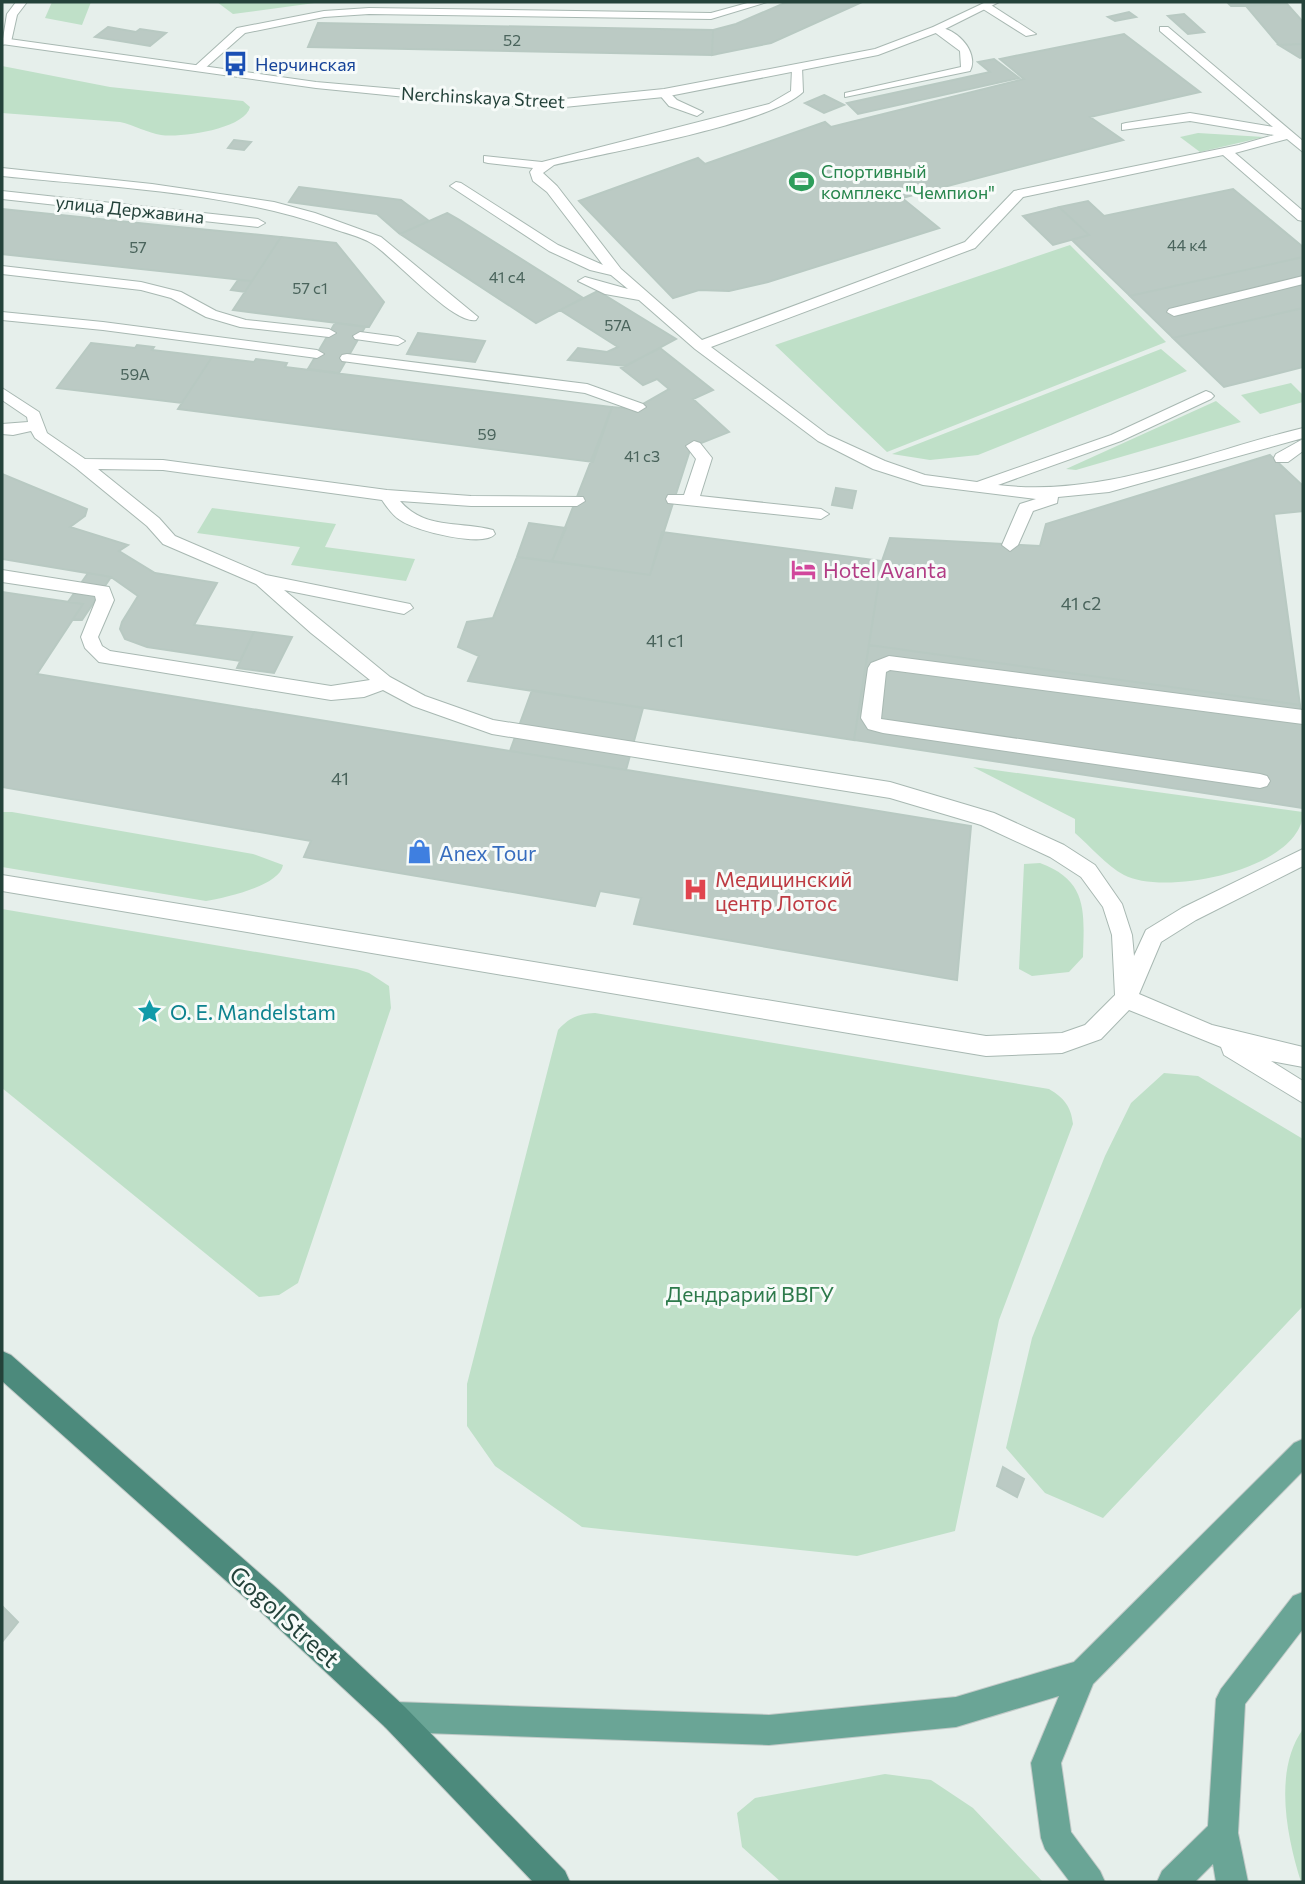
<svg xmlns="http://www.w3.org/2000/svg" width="1305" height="1884" font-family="Commissioner,sans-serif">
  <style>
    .green { fill: #bfe0c8 }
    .building { fill: #bbcac4; stroke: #b8c9c2; stroke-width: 2 }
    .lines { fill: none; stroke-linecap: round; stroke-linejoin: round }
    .service-casing { stroke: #a8b8b2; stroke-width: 2 }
    .tertiary-casing { stroke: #a8b8b2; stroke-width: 2 }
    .primary-casing { stroke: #c2cac8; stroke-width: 2 }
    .trunk-casing { stroke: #c2cac8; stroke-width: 2 }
    .service { fill: #fff; fill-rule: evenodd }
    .tertiary { fill: #fff; fill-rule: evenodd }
    .primary { fill: #6aa596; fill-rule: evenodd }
    .trunk { fill: #4c8a7c; fill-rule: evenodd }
    .labels { text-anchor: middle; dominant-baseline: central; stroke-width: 6; stroke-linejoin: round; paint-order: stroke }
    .far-number-label { font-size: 16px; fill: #4a645c }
    .far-transit-label { font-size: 18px; fill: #164399; stroke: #f7fbf9; text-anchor: start }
    .far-street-label { font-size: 18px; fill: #24423a; stroke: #f7fbf9 }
    .far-leisure-label { font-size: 18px; fill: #27864d; stroke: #f7fbf9; text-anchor: start }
    .number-label { font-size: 18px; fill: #4a645c }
    .hotel-label { font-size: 21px; fill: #b23c85; stroke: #f7fbf9; text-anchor: start }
    .shop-label { font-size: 21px; fill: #366cbe; stroke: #f7fbf9; text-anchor: start }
    .health-label { font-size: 21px; fill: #be3a42; stroke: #f7fbf9; text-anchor: start }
    .culture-label { font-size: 21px; fill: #0d838f; stroke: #f7fbf9; text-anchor: start }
    .park-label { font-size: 21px; fill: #2d7a4b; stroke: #f7fbf9 }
    .near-street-label { font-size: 24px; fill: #24423a; stroke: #f7fbf9 }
  </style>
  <rect width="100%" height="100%" fill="#e6efeb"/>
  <path class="green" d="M52,2H91L82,25L45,18Z
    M217,2H322L233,14Z
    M2,66L110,87L243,101L250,107C245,129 181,138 161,135C148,133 134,125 120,122L2,113Z
    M1198,133L1264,137L1200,152L1180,137Z
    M1070,245L1166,342L887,452L775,345Z
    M1161,349L1187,371L978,455L930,460L892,454Z
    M1291,383L1303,395V402L1260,414L1241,395Z
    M1216,401L1241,422L1076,470L1066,469Z
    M212,508L336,524L325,547L415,559L406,581L291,565L300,547L197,533Z
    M973,767L1303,812C1303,869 1165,897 1124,875C1107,866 1090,846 1075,833V819Z
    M2,812H12L253,854L283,865C280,886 224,898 206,901L2,867Z
    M1040,863C1089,881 1084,913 1083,957L1069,972L1032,976L1019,969L1024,864Z
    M2,909L357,969L369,973L389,986L391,1008L298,1283L279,1295L259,1297L2,1088Z
    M595,1013L1049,1089C1064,1098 1071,1106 1073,1124L999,1320L955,1531L857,1556L582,1527L495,1466L467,1426V1384L558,1030C570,1017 578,1014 595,1013Z
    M1164,1073L1198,1076L1303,1139V1306L1103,1518L1045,1493L1006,1448L1032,1338L1105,1156L1131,1103Z
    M1303,1729V1882H1301C1287,1837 1273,1771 1303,1729Z
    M885,1774L931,1780L973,1808L1043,1882H781L742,1847L737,1813L755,1798Z"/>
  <path class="building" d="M862,2L771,43L712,55L713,30L736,24L787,2Z
    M1227,2H1286L1287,4L1231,6Z
    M1287,4L1303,22V44L1279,45L1246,6Z
    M1129,12L1136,17L1115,21L1108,17Z
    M1184,14L1204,32L1188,34L1168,16Z
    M318,23L713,30L712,55L308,47Z
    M108,27L136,32L140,29L166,33L150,46L95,37Z
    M1124,34L1200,92L1090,117L1123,140L902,198L939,228L768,282L729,291L699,290L673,298L579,201L698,158L705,164L825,122L831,127L1024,79L1000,59Z
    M1303,44V57L1300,58L1279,45Z
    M994,59L1019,78L858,114L847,103L990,72L978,62Z
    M824,95L844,105L824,113L805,103Z
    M234,140L251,142L244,150L228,148Z
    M299,187L401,200L429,221L400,234L377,214L289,202Z
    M1233,189L1303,247V257L1130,296L1072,240L1089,235L1059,207L1088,201L1104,216Z
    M1059,207L1089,235L1053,245L1023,216Z
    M2,209L158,225L281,237L252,281L2,254Z
    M447,213L458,219L583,298L536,323L400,234Z
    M281,237L336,243L384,302L369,327L233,310Z
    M1303,257V308L1173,338L1130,296Z
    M238,280L252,281L245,292L231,290Z
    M598,291L676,339L626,366L568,360L578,348L607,352L618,347L560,310Z
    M1303,308V367L1224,387L1173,338Z
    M335,323L365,327L339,373L308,369Z
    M418,333L485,341L475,362L407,354Z
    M91,343L135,348L137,345L154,347L152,350L212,357L182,403L57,388Z
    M660,348L713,390L693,399L729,432L691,447L650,575L552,561L612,407L634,409L669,389L657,379L643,385L621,368Z
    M212,357L254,362L256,359L272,361L287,363L285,367L612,407L593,462L178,409Z
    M1270,455L1303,486V511L1274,514L1300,705L869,645L882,561L890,538L1040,546L1046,524Z
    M2,474L87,509L85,516L70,527L128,545L119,551L155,573L217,583L194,625L254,632L240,661L147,647L125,639L120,629L122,622L138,596L111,577L2,559Z
    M836,488L856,491L852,508L832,505Z
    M529,523L566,528L552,561L517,557Z
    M662,532L882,561L854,740L468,681L479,656L458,647L467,622L493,618L517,557L650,575Z
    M88,573L111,577L82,620L73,619L83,604L68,602Z
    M2,592L83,604L37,674L971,826L957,980L634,924L641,898L600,891L595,906L304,857L311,841L2,787Z
    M254,632L292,637L274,673L237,668Z
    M869,645L1300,705L1303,735V808L854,740Z
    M532,690L643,708L626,770L510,751Z
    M1003,1467L1024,1479L1017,1497L997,1486Z
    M2,1606L18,1622L2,1642Z"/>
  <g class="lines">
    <defs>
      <path id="service" d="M16,2H27L17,15L11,42L2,45L7,14Z
        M751,2H767L711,19L369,14L324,17L245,33L203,70L193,68L237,28L324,11L369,8L711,13Z
        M983,5H991L1036,34L1026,36L983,9Z
        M933,27C954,25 980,51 970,71L845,97V93L961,67L960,51L933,31Z
        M1160,27H1168L1303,141V152L1287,139L1235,153L1303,211V221L1298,220L1223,155L1023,197L975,248L711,347L828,435L885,461L925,475L977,482L1111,435L1206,391L1211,393L1214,396L1211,399L1121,441L998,485C1103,498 1203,452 1303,428V438L1109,492L1058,497L1057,503L1033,511L1018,545L1010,551L1002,545L1018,508L1020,504L1036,499L923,485L873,469L818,441L695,349L639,300L605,294L578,281L585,277L628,289L611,275L590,270L549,251L450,186L456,182L461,183L558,245L603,265L547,192L533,181L530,172L533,168L488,163L484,162V156L542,162L769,104L791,91L792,69L802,67L803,92C770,124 606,153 554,165L543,173L557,186L621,269L702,340L965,242L1014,191L1239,145L1274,135L1190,121L1122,130V124L1126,123L1190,113L1273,127L1160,31Z
        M660,91H668L677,100L703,112L697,116L669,106L658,93Z
        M2,168L152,184L274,202L315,213L381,237L478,317L476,320C453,325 393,256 371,243C360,236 344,233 331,228C232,192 107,187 2,176Z
        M2,191L258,219L265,223L258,227L2,199Z
        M2,266L141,282L181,292L216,311L246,320L329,329L336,333L329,337L240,327L206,317L171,298L141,290L2,274Z
        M1303,276V284L1174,316L1167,312L1169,309Z
        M2,312L103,322L317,350L324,354L317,358L103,330L2,320Z
        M360,332L398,337L405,341L398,345L355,339L353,336Z
        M347,354L587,384L643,404L646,407L638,412L585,393L342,361L340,358L342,355Z
        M2,388L39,412L47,433L85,459L163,460L387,490L471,496L583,497L585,501L577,506H471L400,501C425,530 459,521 493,530L495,534C484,548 415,531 400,520C392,515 387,507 382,500L163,470L98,469L159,518L175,536L266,575L410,604L413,608L404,614L284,590L390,677L425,696L493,720L890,782L994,813L1064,845L1095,865L1122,904L1132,935L1134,956L1146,930L1182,908L1303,849V866L1196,920L1161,942L1139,994L1212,1025L1303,1047V1067L1271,1061L1303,1081V1103L1224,1055L1221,1047L1129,1010L1101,1039L1062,1053L986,1056L2,891V875L986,1036L1062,1033L1085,1025L1115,995L1112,935L1103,907L1081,877L1050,857L981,825L890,798L492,734L413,706L383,690L364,697L331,700L99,662L85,648L81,637L96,600L95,596L2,582V570L109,587L114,600L98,637L102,646L110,651L331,686L370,680L311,633L256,584L163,544L147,526L76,468L35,438L31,431L13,435L2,434V424L28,422L27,417L2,400Z
        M1303,439V451L1288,462H1276L1274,458L1276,454Z
        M694,441L700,443L712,458L700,496L821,509L829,514L821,519L668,503L666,499L668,495H684L696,459L686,446Z
        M889,656L1303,710V724L890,670L886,672L881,719L1260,774L1267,776L1270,781L1267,786L1260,788L883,733L868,729L861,718L868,668L871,663Z"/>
      <path id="tertiary" d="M986,2H999L941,31L878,55L664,97L554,108L476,104L316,88L2,44V38L316,82L476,96L554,100L664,89L875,49L933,27Z"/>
      <path id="primary" d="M1303,1439V1471L1093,1684L1061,1763L1071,1832L1100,1871L1105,1882H1070L1045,1849L1041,1838L1031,1763L1059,1696L956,1727L769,1745L395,1732L385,1727L380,1717L385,1707L395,1702L769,1715L956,1697L1074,1662L1294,1443Z
        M1303,1592V1629L1245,1704L1238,1833L1248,1882H1216L1213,1864L1195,1882H1157L1162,1871L1208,1826L1216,1699L1221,1689L1293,1596Z"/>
      <path id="trunk" d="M2,1351L11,1355L281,1592L405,1707L565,1871L570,1882H533L385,1727L261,1612L2,1381Z"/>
    </defs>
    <use href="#service" class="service-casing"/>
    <use href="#tertiary" class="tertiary-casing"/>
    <use href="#primary" class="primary-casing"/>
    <use href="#trunk" class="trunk-casing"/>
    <use href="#service" class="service"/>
    <use href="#tertiary" class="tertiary"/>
    <use href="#primary" class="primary"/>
    <use href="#trunk" class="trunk"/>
  </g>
  <defs>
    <symbol id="bus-bare" viewBox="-9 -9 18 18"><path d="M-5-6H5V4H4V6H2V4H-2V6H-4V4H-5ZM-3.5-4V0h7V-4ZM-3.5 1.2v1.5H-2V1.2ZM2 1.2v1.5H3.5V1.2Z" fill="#1a4fb4" stroke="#f7fbf9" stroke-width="2.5" paint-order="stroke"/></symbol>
    <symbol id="stadium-bare" viewBox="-9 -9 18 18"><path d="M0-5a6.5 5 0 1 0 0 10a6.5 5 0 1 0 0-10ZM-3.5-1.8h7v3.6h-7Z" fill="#2e9e5b" stroke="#f7fbf9" stroke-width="2.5" paint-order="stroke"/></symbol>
    <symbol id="hotel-bare" viewBox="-9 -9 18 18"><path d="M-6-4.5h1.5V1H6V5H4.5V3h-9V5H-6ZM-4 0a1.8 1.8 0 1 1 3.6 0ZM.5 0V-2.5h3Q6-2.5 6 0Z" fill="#d1479c" stroke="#f7fbf9" stroke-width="2.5" paint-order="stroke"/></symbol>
    <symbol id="shop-bare" viewBox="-9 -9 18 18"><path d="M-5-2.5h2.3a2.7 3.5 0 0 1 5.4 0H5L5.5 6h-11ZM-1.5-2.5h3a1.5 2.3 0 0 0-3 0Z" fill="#3f7fe0" stroke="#f7fbf9" stroke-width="2.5" paint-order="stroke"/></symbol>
    <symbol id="hospital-bare" viewBox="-9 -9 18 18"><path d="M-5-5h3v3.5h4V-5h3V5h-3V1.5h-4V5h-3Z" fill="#e0444e" stroke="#f7fbf9" stroke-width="2.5" paint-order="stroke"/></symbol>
    <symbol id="sight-bare" viewBox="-9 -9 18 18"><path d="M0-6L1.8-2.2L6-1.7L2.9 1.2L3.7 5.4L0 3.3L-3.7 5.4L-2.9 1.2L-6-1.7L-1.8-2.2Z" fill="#0f9aa8" stroke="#f7fbf9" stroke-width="2.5" paint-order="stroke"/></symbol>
  </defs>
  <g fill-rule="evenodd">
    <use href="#bus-bare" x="218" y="46" width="35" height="35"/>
    <use href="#stadium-bare" x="784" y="164" width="35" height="35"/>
    <use href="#hotel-bare" x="786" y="552" width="35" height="35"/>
    <use href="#shop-bare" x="402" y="834" width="35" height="35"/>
    <use href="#hospital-bare" x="678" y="872" width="35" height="35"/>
    <use href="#sight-bare" x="132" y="994" width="35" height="35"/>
  </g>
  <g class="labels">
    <g class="far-number-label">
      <text x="512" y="39">52</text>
      <text x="1187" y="244">44 к4</text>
      <text x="138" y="246">57</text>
      <text x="507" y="276">41 с4</text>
      <text x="310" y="287">57 с1</text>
      <text x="618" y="324">57А</text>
      <text x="135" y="373">59А</text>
      <text x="487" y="433">59</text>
      <text x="642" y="455">41 с3</text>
    </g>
    <g class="far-transit-label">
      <text x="255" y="64">Нерчинская</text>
    </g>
    <g class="far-street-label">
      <text transform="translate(483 97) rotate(3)">Nerchinskaya Street</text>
      <text transform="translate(130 209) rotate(6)">улица Державина</text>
    </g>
    <g class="far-leisure-label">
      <text x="821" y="171">Спортивный<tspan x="821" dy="21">комплекс "Чемпион"</tspan></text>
    </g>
    <g class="number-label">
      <text x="1081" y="603">41 с2</text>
      <text x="665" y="640">41 с1</text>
      <text x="340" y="778">41</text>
    </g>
    <g class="hotel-label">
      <text x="823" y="569">Hotel Avanta</text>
    </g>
    <g class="shop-label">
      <text x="439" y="852">Anex Tour</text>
    </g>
    <g class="health-label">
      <text x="715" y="878">Медицинский<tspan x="715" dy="24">центр Лотос</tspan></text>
    </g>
    <g class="culture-label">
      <text x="170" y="1011">O. E. Mandelstam</text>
    </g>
    <g class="park-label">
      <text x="750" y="1293">Дендрарий ВВГУ</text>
    </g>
    <g class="near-street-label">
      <text transform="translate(285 1616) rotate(42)">Gogol Street</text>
    </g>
  </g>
  <rect width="1305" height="1884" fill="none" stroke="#24423a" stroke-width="7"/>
</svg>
